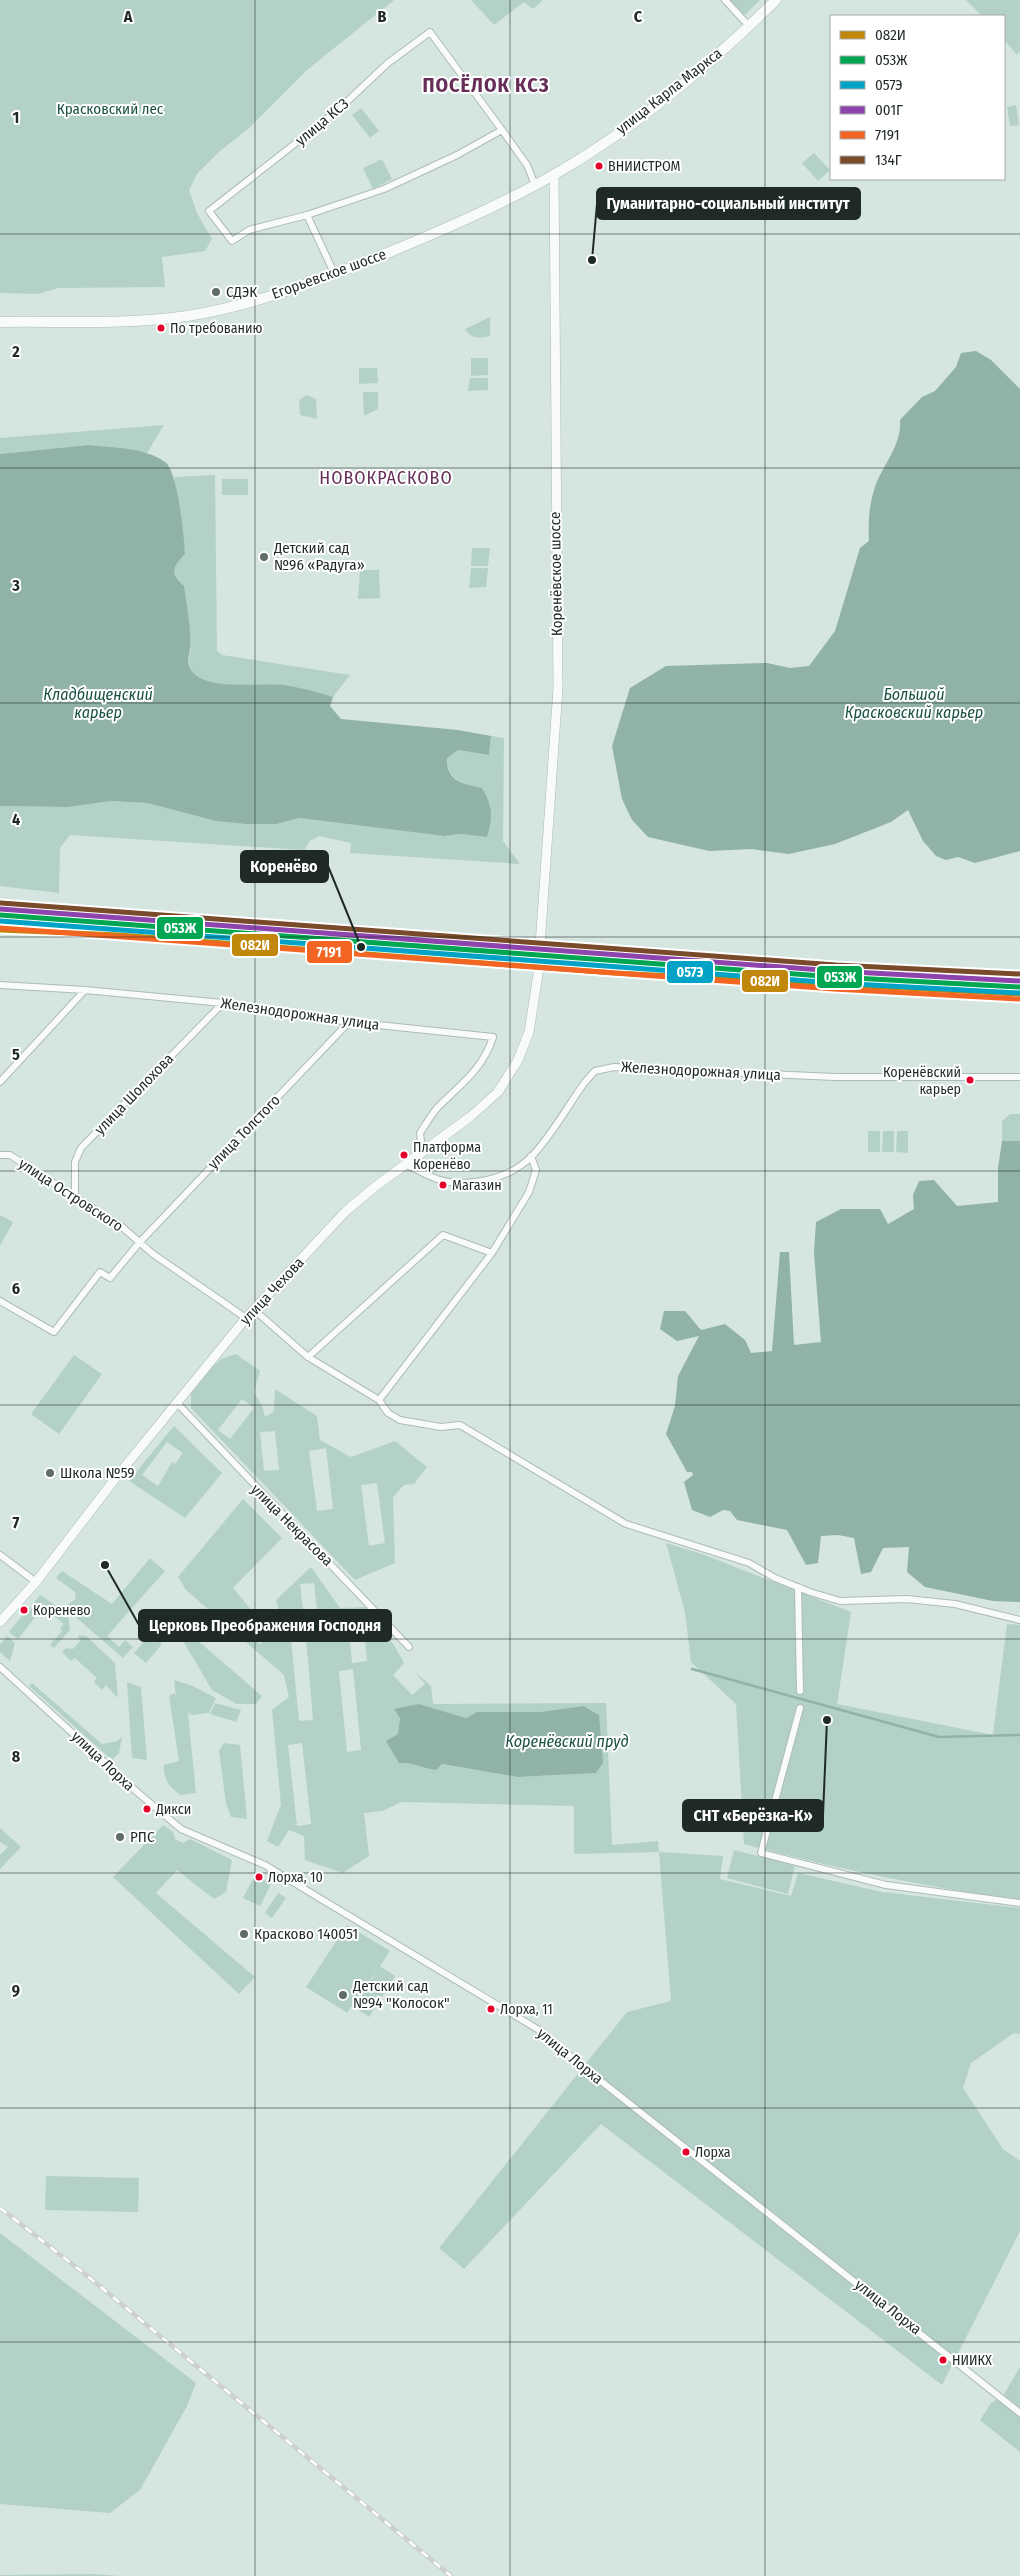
<svg xmlns="http://www.w3.org/2000/svg" width="1020" height="2576" font-family="'Fira Sans Condensed',sans-serif">
  <style>
    .green { fill: #b3d1c8; fill-rule: evenodd }
    .water { fill: #91b2a9 }
    .lines { fill: none; stroke-linecap: round; stroke-linejoin: round }
    .stream { stroke: #91b2a9; stroke-width: 2.5 }
    .minor-casing { stroke: #aebbb7; stroke-width: 8 }
    .secondary-casing { stroke: #aebbb7; stroke-width: 10 }
    .primary-casing { stroke: #aebbb7; stroke-width: 11 }
    .minor { stroke: #f9fbfa; stroke-width: 6 }
    .secondary { stroke: #f9fbfa; stroke-width: 9 }
    .primary { stroke: #f9fbfa; stroke-width: 10 }
    .rail-casing { stroke: #ccd0cf; stroke-width: 4.5 }
    .rail { stroke: #fff; stroke-width: 2.5; stroke-dasharray: 8; stroke-linecap: butt }
    .rail-1-casing { stroke: #fff; stroke-width: 9 }
    .rail-2-casing { stroke: #fff; stroke-width: 9 }
    .rail-3-casing { stroke: #fff; stroke-width: 9 }
    .rail-4-casing { stroke: #fff; stroke-width: 9 }
    .rail-5-casing { stroke: #fff; stroke-width: 9 }
    .rail-6-casing { stroke: #fff; stroke-width: 9 }
    .rail-1 { stroke: #c1870a; stroke-width: 5 }
    .rail-2 { stroke: #00a651; stroke-width: 5 }
    .rail-3 { stroke: #02a3c6; stroke-width: 5 }
    .rail-4 { stroke: #8e44ad; stroke-width: 5 }
    .rail-5 { stroke: #f26522; stroke-width: 5 }
    .rail-6 { stroke: #7a4b2a; stroke-width: 5 }
    .grid { fill: none; stroke: #1f2a27; stroke-width: 1; stroke-opacity: 0.55 }
    .bus-dot { fill: #e4002b; stroke: #fff; stroke-width: 2 }
    .poi-dot { fill: #5f6b68; stroke: #fff; stroke-width: 2 }
    .labels { text-anchor: middle; dominant-baseline: central; stroke-width: 4; stroke-linejoin: round; paint-order: stroke }
    .bus-label { font-size: 14px; fill: #1f2a27; stroke: #fff; text-anchor: start }
    .street-label { font-size: 15px; fill: #1f2a27; stroke: #fff }
    .park-label { font-size: 15px; fill: #195144; stroke: #fff }
    .poi-label { font-size: 15px; fill: #1f2a27; stroke: #fff; text-anchor: start }
    .water-label { font-size: 16px; font-style: italic; fill: #195144; stroke: #fff }
    .quarter-label { font-size: 18px; letter-spacing: 1px; fill: #662e59; stroke: #fff }
    .district-label { font-size: 20px; font-weight: bold; letter-spacing: 1px; fill: #662e59; stroke: #fff }
    .grid-label { font-size: 16px; text-anchor: middle; font-weight: bold; fill: #1f2a27; stroke: #fff; stroke-width: 4; stroke-linejoin: round; paint-order: stroke }
    .leader { fill: none; stroke: #1f2a27; stroke-width: 2 }
    .callout-dot { fill: #1f2a27; stroke: #fff; stroke-width: 2 }
    .callout { fill: #1f2a27; stroke: #1f2a27; stroke-width: 2 }
    .callout-label { font-size: 16px; text-anchor: middle; font-weight: bold; fill: #fff }
    .line-badge { stroke: #fff; stroke-width: 2 }
    .badge-label { font-size: 14px; text-anchor: middle; font-weight: bold; fill: #fff }
  </style>
  <rect width="100%" height="100%" fill="#d5e5e0"/>
  <path class="green" d="M0,0H394L307,70L248,129L220,151L197,174L189,190L197,213L212,239L205,251L162,257L165,287L58,288L38,294L0,293Z
    M471,0H543L533,9L524,2L494,25Z
    M728,0H760L745,15Z
    M966,0H1020V51L1017,55L1004,40V16H982Z
    M1016,105L1019,125L1010,126L1007,107Z
    M361,108L379,131L370,138L352,115Z
    M814,153L830,170L818,181L802,163Z
    M382,159L392,179L373,189L363,168Z
    M490,317V336C480,339 470,338 465,329Z
    M471,358H488V375L471,376Z
    M359,368H377L378,383L359,384Z
    M470,378H488V390L468,391Z
    M363,392H378V409L364,416Z
    M307,395L316,399L317,419L300,415L299,400Z
    M164,425L147,453L88,445L0,454V438Z
    M215,475L217,651L222,655L350,675L333,697L284,685H219L197,679L190,671L187,663L191,650L174,571L175,564L185,554L174,477Z
    M222,479H248V495H222Z
    M472,548H490L488,566H471Z
    M471,568H488L486,587L469,588Z
    M360,570H379L380,598L358,599Z
    M491,736L504,738L503,841L520,864L350,853L351,843L319,836L310,841L304,850L70,835L60,848L59,893L0,886V806L68,807L111,801L147,803L216,821L245,824H277L299,818L444,836L460,834L487,837C495,816 493,807 482,788C464,784 446,780 447,757L458,750L489,755Z
    M1010,1114H1020V1141H1002V1121Z
    M868,1131H880V1152H868Z
    M883,1131H894V1152H882Z
    M897,1131H908V1153L896,1152Z
    M0,1215L13,1222L0,1246Z
    M236,1354L260,1371L254,1392L262,1406L265,1417L274,1411L275,1389L317,1416L320,1440L351,1457L395,1441L427,1467L414,1484L404,1485L393,1497L395,1563L355,1580L191,1408V1387L221,1359ZM242,1399L254,1408L230,1439L218,1430ZM275,1431L279,1470L264,1471L260,1432ZM326,1448L333,1509L317,1511L309,1451ZM377,1483L385,1543L369,1546L361,1485Z
    M74,1355L102,1374L59,1434L31,1414Z
    M174,1426L222,1473L185,1518L129,1481ZM167,1442L183,1453L175,1464L172,1462L158,1486L142,1475Z
    M243,1499L282,1538L233,1588L252,1611L239,1624L260,1644L283,1627L276,1600L311,1567L340,1608L365,1607L394,1645L404,1663L393,1675L412,1695L425,1684L415,1672L431,1686L433,1704L606,1703L612,1845L658,1841L659,1852L723,1856L720,1879L791,1896L798,1873L882,1892L1020,1908V2034L1014,2033L971,2063L963,2088L1003,2149L1020,2161V2231L942,2385L601,2124L464,2269L439,2248L627,2012L671,2001L659,1852L574,1854V1806L401,1802L383,1811L364,1813L369,1856L343,1873L305,1860L304,1836L289,1830L278,1847L267,1841L281,1805L272,1710L289,1697L284,1675L186,1590L178,1577ZM314,1583L319,1626L305,1627L300,1584ZM363,1618L367,1661L352,1663L348,1619ZM306,1638L313,1720L299,1721L291,1639ZM353,1669L361,1750L347,1752L339,1671ZM419,1704L466,1718L477,1712H540L583,1706L596,1773L518,1777L441,1764L436,1770C415,1768 402,1754 386,1741L398,1734L400,1718ZM302,1743L311,1824L297,1826L288,1745Z
    M666,1543L702,1554L851,1612L837,1704L993,1735L1007,1624L1020,1625V1900C926,1887 836,1869 744,1844L736,1704L691,1662L685,1612Z
    M150,1558L165,1571L107,1636L119,1647L125,1640L133,1647L123,1658L64,1607L76,1599L75,1592L56,1578L62,1571L112,1604Z
    M40,1595L65,1612L42,1611L33,1604Z
    M29,1607L38,1614L18,1639L9,1632Z
    M52,1614H68L70,1630L54,1648L50,1645L62,1631L60,1628L64,1624Z
    M183,1628L262,1696L256,1704H237L212,1690L179,1634Z
    M151,1634L162,1644L146,1663L134,1653Z
    M79,1635L86,1636L115,1663L118,1698L106,1685L102,1690L94,1682L97,1678L75,1658L71,1661L62,1652L66,1648L73,1649L81,1640L78,1637Z
    M7,1636L15,1643L10,1661L0,1652V1645Z
    M174,1680L193,1686L216,1698L209,1713L192,1715L188,1713L196,1793L180,1795C169,1786 163,1780 164,1765L179,1761L169,1696L175,1693L177,1705Z
    M127,1682L141,1687L147,1760L132,1758Z
    M32,1683L102,1744L117,1741L122,1737L119,1753L112,1760L29,1686Z
    M215,1703L241,1710L236,1722L210,1714Z
    M224,1743L240,1745L247,1819L231,1817L226,1803L219,1751Z
    M163,1825L173,1832L175,1839L183,1843L190,1839L232,1860L226,1892L214,1899L177,1870L156,1893L255,1977L239,1994L113,1877Z
    M0,1828L21,1847L0,1869V1855L8,1847L0,1842Z
    M734,1850L795,1866L788,1894L727,1878Z
    M255,1875L271,1884L260,1906L243,1898Z
    M278,1893L286,1898L272,1918L265,1913Z
    M347,1925L390,1951L380,1966L395,1976L369,2017L354,2007L379,1968L347,2013L306,1987Z
    M46,2176L139,2178L138,2212L45,2210Z
    M0,2233L196,2383L187,2406L140,2490L110,2513L0,2504Z
    M1020,2367V2410L1003,2396Z
    M998,2399L1020,2418V2452L980,2420L991,2403Z
    M95,2574L119,2576H0V2575Z"/>
  <path class="water" d="M976,351L991,360L1020,389V851L975,863L958,857L946,860L936,856L923,841L908,810L891,822L835,844L789,854L751,849L709,851L648,837L632,820L622,799L612,746L630,688L666,666L767,663L790,668L809,666L835,631L860,548L869,541C868,522 869,505 875,487C883,464 902,445 900,420L922,397L935,391L956,367L961,353Z
    M88,445C113,448 144,447 165,462C178,471 184,537 185,554C173,566 169,574 184,586C187,607 191,627 190,648C190,654 186,660 189,666C198,693 261,682 285,685C301,688 318,692 333,697L330,706L341,719L458,730L491,736L489,755L458,750L447,758C446,781 463,784 482,788C493,807 494,816 487,837L460,834L444,836L299,818L277,824H245L216,821L147,803L111,801L68,807L0,806V454Z
    M1002,1141H1020V1602L993,1601L925,1587L907,1572L909,1547L883,1548L871,1572L861,1574L854,1538L838,1535L821,1536L818,1563L806,1565L787,1530L737,1520L730,1511L723,1510L710,1517L692,1510L684,1482L693,1475L692,1472H687L666,1434L675,1406L678,1376L699,1336L677,1341L660,1329L664,1311H685L701,1330L725,1324L745,1340L751,1353L772,1351L780,1252H789L794,1345L821,1342L814,1253L816,1222L841,1209H880L888,1224L914,1209L913,1195L919,1181L934,1180L957,1206L998,1202V1168Z
    M419,1704L466,1718L477,1712H540L583,1706L599,1715L603,1763L596,1773L518,1777L442,1764L436,1770C421,1768 414,1762 399,1763L386,1741L398,1734L400,1718L394,1709Z"/>
  <g class="lines">
    <path class="stream" d="M692,1669L939,1737L1020,1735"/>
    <defs>
      <path id="minor" d="M725,0L749,26
        M307,215L384,189L457,155L502,130L527,165L535,185
        M335,275L307,215L249,230L232,241L209,211L338,110L388,63L430,32L502,130
        M0,985L85,990L223,1003L349,1022L493,1037C483,1069 461,1084 438,1107C431,1115 426,1124 420,1133L422,1152
        M0,1082L85,990
        M0,1155H10L121,1226L153,1254L246,1318
        M405,1164C416,1169 426,1175 437,1179C467,1189 509,1179 531,1157C550,1138 569,1104 585,1082L595,1071L614,1067L835,1077H1020
        M75,1198V1162L81,1148L223,1003
        M0,1301L54,1332L100,1272L110,1278L139,1243L349,1022
        M253,1309L308,1357L379,1400L388,1413L400,1420L441,1427L460,1425L626,1524L749,1563L775,1578L810,1592L840,1601L907,1599L955,1604L1020,1620
        M308,1357L443,1235L492,1253
        M379,1400L492,1253L529,1192L536,1170L531,1156
        M176,1402L409,1647
        M0,1555L36,1582
        M798,1587L800,1691
        M0,1667L137,1792L181,1829L265,1865L311,1893L539,2030L587,2070L1020,2413
        M800,1708L761,1853L886,1885L1020,1903"/>
      <path id="secondary" d="M0,1622L36,1582L118,1475L246,1318L346,1211L376,1186L470,1117L498,1092L518,1060L529,1032L538,974L558,688L554,174"/>
      <path id="primary" d="M0,322C61,321 126,325 187,316C256,305 321,280 385,254C445,229 506,203 562,170C640,124 712,63 776,0"/>
    </defs>
    <use href="#minor" class="minor-casing"/>
    <use href="#secondary" class="secondary-casing"/>
    <use href="#primary" class="primary-casing"/>
    <use href="#minor" class="minor"/>
    <use href="#secondary" class="secondary"/>
    <use href="#primary" class="primary"/>
    <defs>
      <path id="rail" d="M0,2208L85,2274L451,2576"/>
    </defs>
    <use href="#rail" class="rail-casing"/>
    <use href="#rail" class="rail"/>
    <defs>
      <path id="rail-1" d="M0,930L119,935L615,973L1020,994"/>
      <path id="rail-2" d="M0,915L835,977L1020,987"/>
      <path id="rail-3" d="M0,921L835,983L1020,993"/>
      <path id="rail-4" d="M0,909L835,971L1020,981"/>
      <path id="rail-5" d="M0,928L834,989L1019,999"/>
      <path id="rail-6" d="M1,903L836,965L1020,974"/>
    </defs>
    <use href="#rail-1" class="rail-1-casing"/>
    <use href="#rail-2" class="rail-2-casing"/>
    <use href="#rail-3" class="rail-3-casing"/>
    <use href="#rail-4" class="rail-4-casing"/>
    <use href="#rail-5" class="rail-5-casing"/>
    <use href="#rail-6" class="rail-6-casing"/>
    <use href="#rail-1" class="rail-1"/>
    <use href="#rail-2" class="rail-2"/>
    <use href="#rail-3" class="rail-3"/>
    <use href="#rail-4" class="rail-4"/>
    <use href="#rail-5" class="rail-5"/>
    <use href="#rail-6" class="rail-6"/>
  </g>
  <path class="grid" d="M255,0V2576M510,0V2576M765,0V2576M0,234H1020M0,468H1020M0,703H1020M0,937H1020M0,1171H1020M0,1405H1020M0,1639H1020M0,1873H1020M0,2108H1020M0,2342H1020"/>
  <g class="bus-dot">
    <circle cx="599" cy="166" r="4.5"/>
    <circle cx="161" cy="328" r="4.5"/>
    <circle cx="970" cy="1080" r="4.5"/>
    <circle cx="404" cy="1155" r="4.5"/>
    <circle cx="443" cy="1185" r="4.5"/>
    <circle cx="24" cy="1610" r="4.5"/>
    <circle cx="147" cy="1809" r="4.5"/>
    <circle cx="259" cy="1877" r="4.5"/>
    <circle cx="491" cy="2009" r="4.5"/>
    <circle cx="686" cy="2152" r="4.5"/>
    <circle cx="943" cy="2360" r="4.5"/>
  </g>
  <g class="poi-dot">
    <circle cx="216" cy="292" r="5"/>
    <circle cx="264" cy="557" r="5"/>
    <circle cx="50" cy="1473" r="5"/>
    <circle cx="120" cy="1837" r="5"/>
    <circle cx="244" cy="1934" r="5"/>
    <circle cx="343" cy="1995" r="5"/>
  </g>
  <g class="labels">
    <g class="bus-label">
      <text x="608" y="166">ВНИИСТРОМ</text>
      <text x="170" y="328">По требованию</text>
      <text x="961" y="1072" text-anchor="end">Коренёвский<tspan x="961" dy="17">карьер</tspan></text>
      <text x="413" y="1147">Платформа<tspan x="413" dy="17">Коренёво</tspan></text>
      <text x="452" y="1185">Магазин</text>
      <text x="33" y="1610">Коренево</text>
      <text x="156" y="1809">Дикси</text>
      <text x="268" y="1877">Лорха, 10</text>
      <text x="500" y="2009">Лорха, 11</text>
      <text x="695" y="2152">Лорха</text>
      <text x="952" y="2360">НИИКХ</text>
    </g>
    <g class="street-label">
      <text transform="translate(669 91) rotate(-38)">улица Карла Маркса</text>
      <text transform="translate(322 122) rotate(-40)">улица КСЗ</text>
      <text transform="translate(329 274) rotate(-20)">Егорьевское шоссе</text>
      <text transform="translate(556 574) rotate(-91)">Коренёвское шоссе</text>
      <text transform="translate(300 1014) rotate(8)">Железнодорожная улица</text>
      <text transform="translate(701 1071) rotate(3)">Железнодорожная улица</text>
      <text transform="translate(134 1094) rotate(-46)">улица Шолохова</text>
      <text transform="translate(244 1132) rotate(-46)">улица Толстого</text>
      <text transform="translate(71 1195) rotate(33)">улица Островского</text>
      <text transform="translate(272 1291) rotate(-47)">улица Чехова</text>
      <text transform="translate(292 1525) rotate(45)">улица Некрасова</text>
      <text transform="translate(103 1761) rotate(43)">улица Лорха</text>
      <text transform="translate(570 2056) rotate(39)">улица Лорха</text>
      <text transform="translate(888 2307) rotate(38)">улица Лорха</text>
    </g>
    <g class="park-label">
      <text x="110" y="109">Красковский лес</text>
    </g>
    <g class="poi-label">
      <text x="226" y="292">СДЭК</text>
      <text x="274" y="548">Детский сад<tspan x="274" dy="17">№96 «Радуга»</tspan></text>
      <text x="60" y="1473">Школа №59</text>
      <text x="130" y="1837">РПС</text>
      <text x="254" y="1934">Красково 140051</text>
      <text x="353" y="1986">Детский сад<tspan x="353" dy="17">№94 "Колосок"</tspan></text>
    </g>
    <g class="water-label">
      <text x="98" y="694">Кладбищенский<tspan x="98" dy="18">карьер</tspan></text>
      <text x="914" y="694">Большой<tspan x="914" dy="18">Красковский карьер</tspan></text>
      <text x="567" y="1741">Коренёвский пруд</text>
    </g>
    <g class="quarter-label">
      <text x="386" y="478">НОВОКРАСКОВО</text>
    </g>
    <g class="district-label">
      <text x="486" y="85">ПОСЁЛОК КСЗ</text>
    </g>
  </g>
  <g class="grid-label">
    <text x="128" y="22">A</text>
    <text x="382" y="22">B</text>
    <text x="638" y="22">C</text>
    <text x="16" y="123">1</text>
    <text x="16" y="357">2</text>
    <text x="16" y="591">3</text>
    <text x="16" y="825">4</text>
    <text x="16" y="1060">5</text>
    <text x="16" y="1294">6</text>
    <text x="16" y="1528">7</text>
    <text x="16" y="1762">8</text>
    <text x="16" y="1996">9</text>
  </g>
  <path class="leader" d="M592 260L597 204M361 947L328 866M105 1565L139 1625M827 1720L823 1815"/>
  <g class="callout-dot">
    <circle cx="592" cy="260" r="5"/>
    <circle cx="361" cy="947" r="5"/>
    <circle cx="105" cy="1565" r="5"/>
    <circle cx="827" cy="1720" r="5"/>
  </g>
  <g class="callout">
    <rect x="597" y="188" width="263" height="31" rx="5"/>
    <rect x="241" y="851" width="87" height="31" rx="5"/>
    <rect x="139" y="1610" width="252" height="31" rx="5"/>
    <rect x="683" y="1800" width="140" height="31" rx="5"/>
  </g>
  <g class="callout-label">
    <text x="728" y="209">Гуманитарно-социальный институт</text>
    <text x="284" y="872">Коренёво</text>
    <text x="265" y="1631">Церковь Преображения Господня</text>
    <text x="753" y="1821">СНТ «Берёзка-К»</text>
  </g>
  <g class="line-badge">
    <rect x="156" y="916" width="48" height="24" rx="5" fill="#00a651"/>
    <rect x="231" y="933" width="48" height="24" rx="5" fill="#c1870a"/>
    <rect x="306" y="940" width="47" height="24" rx="5" fill="#f26522"/>
    <rect x="666" y="960" width="48" height="24" rx="5" fill="#02a3c6"/>
    <rect x="816" y="965" width="47" height="24" rx="5" fill="#00a651"/>
    <rect x="741" y="969" width="48" height="24" rx="5" fill="#c1870a"/>
  </g>
  <g class="badge-label">
    <text x="180" y="933">053Ж</text>
    <text x="255" y="950">082И</text>
    <text x="329" y="957">7191</text>
    <text x="690" y="977">057Э</text>
    <text x="840" y="982">053Ж</text>
    <text x="765" y="986">082И</text>
  </g>
  <rect x="830" y="15" width="175" height="165" fill="#ffffff" stroke="#a5aaa9"/>
  <rect x="840" y="31" width="25" height="8" fill="#c1870a" stroke="#a5aaa9"/>
  <text x="875" y="40" font-size="15" fill="#1f2a27">082И</text>
  <rect x="840" y="56" width="25" height="8" fill="#00a651" stroke="#a5aaa9"/>
  <text x="875" y="65" font-size="15" fill="#1f2a27">053Ж</text>
  <rect x="840" y="81" width="25" height="8" fill="#02a3c6" stroke="#a5aaa9"/>
  <text x="875" y="90" font-size="15" fill="#1f2a27">057Э</text>
  <rect x="840" y="106" width="25" height="8" fill="#8e44ad" stroke="#a5aaa9"/>
  <text x="875" y="115" font-size="15" fill="#1f2a27">001Г</text>
  <rect x="840" y="131" width="25" height="8" fill="#f26522" stroke="#a5aaa9"/>
  <text x="875" y="140" font-size="15" fill="#1f2a27">7191</text>
  <rect x="840" y="156" width="25" height="8" fill="#7a4b2a" stroke="#a5aaa9"/>
  <text x="875" y="165" font-size="15" fill="#1f2a27">134Г</text>
</svg>
